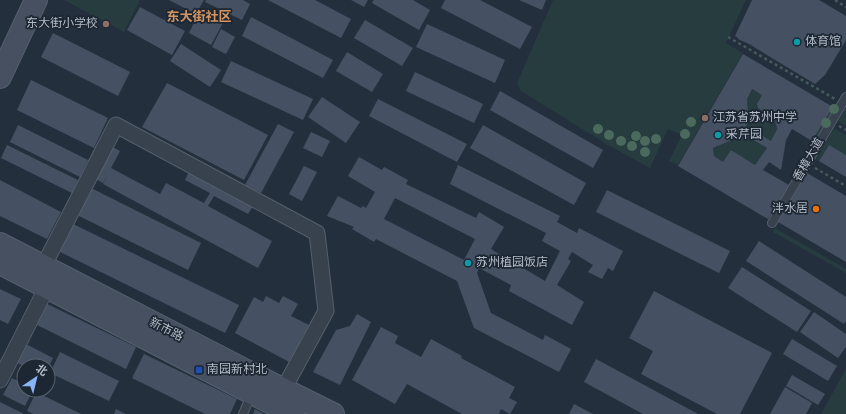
<svg xmlns="http://www.w3.org/2000/svg" width="846" height="414" font-family="Overpass,'Noto Sans SC',sans-serif">
  <style>
    .green { fill: #263c3f }
    .building { fill: #455162; fill-rule: evenodd }
    .lines { fill: none; stroke-linecap: round; stroke-linejoin: round }
    .lane-casing { stroke: #565f6c; stroke-width: 10 }
    .street-casing { stroke: #565f6c; stroke-width: 17 }
    .secondary-casing { stroke: #565f6c; stroke-width: 24 }
    .path { stroke: #44595c; stroke-width: 2.5; stroke-dasharray: 3 3; stroke-linecap: butt }
    .lane { stroke: #38414e; stroke-width: 8 }
    .street { stroke: #38414e; stroke-width: 15 }
    .secondary { stroke: #465061; stroke-width: 22 }
    .tree { fill: #4b6a5d }
    .education-dot { fill: #8d6e63; stroke: #1d2633; stroke-width: 1.5 }
    .culture-dot { fill: #0f9aa8; stroke: #1d2633; stroke-width: 1.5 }
    .food-dot { fill: #e8710a; stroke: #1d2633; stroke-width: 1.5 }
    .transit-dot { fill: #1a4fb4; stroke: #1d2633; stroke-width: 1.5 }
    .labels { text-anchor: middle; dominant-baseline: central; stroke-width: 3.5; stroke-linejoin: round; paint-order: stroke }
    .poi-label { font-size: 12px; fill: #b4bcc9; stroke: #1d2633; text-anchor: start }
    .street-label { font-size: 12px; fill: #b4bcc9; stroke: #1d2633 }
    .neighbourhood-label { font-size: 13px; font-weight: bold; fill: #d59563; stroke: #1d2633 }
  </style>
  <rect width="100%" height="100%" fill="#242f3e"/>
  <path class="green" d="M64,0H140L124,32Z
    M553,0H746L726,43L743,53L678,165L669,161L682,135L668,129L650,168L608,145L521,91L517,83Z
    M752,89L762,95L757,104C759,112 768,115 774,118C778,128 776,133 771,141L746,126L749,122L747,99Z
    M833,107L836,108L815,142L812,141Z
    M846,107V126L838,121Z
    M834,128L846,135V155L829,145L819,161L816,159Z
    M742,133L767,148L755,165L731,150L723,162L714,156L713,148L739,137Z
    M775,228L846,269V273L773,232Z
    M846,369V414H821Z"/>
  <path class="building" d="M169,0H204L196,14Z
    M206,0H243L250,4L242,20L205,2Z
    M268,0H315L351,19L341,38Z
    M351,0H368L364,7Z
    M374,0H413L430,10L419,30L372,3Z
    M445,0H480L532,27L520,49L441,8Z
    M519,0H546L542,10Z
    M752,0H819L846,16V40L825,75L815,84L749,44L738,39V38L735,36Z
    M140,7L185,31L172,55L127,30Z
    M200,11L223,23L211,45L189,33Z
    M251,17L333,60L323,78L242,36Z
    M365,20L413,48L402,66L354,38Z
    M427,24L505,60L495,83L416,47Z
    M221,29L235,37L226,54L212,47Z
    M53,33L130,72L118,96L41,57Z
    M181,44L221,70L210,87L170,61Z
    M347,52L383,74L372,92L336,71Z
    M743,54L833,107L812,141L792,129L786,140L781,170L769,162L763,170L789,185L768,219L678,166ZM752,89L762,95L757,104L758,108L775,120L777,129L771,141L746,126L749,122L747,99ZM742,133L767,148L755,165L731,150L723,162L714,156L713,148L739,137Z
    M231,61L313,99L303,120L221,82Z
    M415,72L483,104L474,123L406,91Z
    M31,80L108,118L94,148L17,110Z
    M167,83L268,135L244,180L142,127Z
    M500,91L603,150L593,168L490,110Z
    M322,97L360,122L346,143L308,117Z
    M378,99L467,144L457,162L369,116Z
    M278,124L294,132L261,193L245,185Z
    M18,125L88,160L80,177L10,142Z
    M483,125L586,183L574,205L470,148Z
    M311,132L330,141L322,157L303,148Z
    M7,145L78,180L72,193L1,158Z
    M109,145L120,151L111,168L160,194L166,183L204,203L210,193L185,180L190,170L254,205L248,214L214,196L208,206L272,241L258,268L103,184L107,176L103,183L92,177Z
    M829,145L846,155V177L819,161Z
    M359,157L382,170L384,167L408,180L406,184L476,218L479,212L504,227L491,249L545,281L560,251L542,241L546,233L450,184L458,165L560,216L557,222L577,233L579,228L623,251L613,271L608,268L602,279L588,272L593,265L572,252L568,259L571,261L557,285L584,302L572,325L509,291L511,285L479,268L477,273L491,313L543,340L545,335L571,349L559,372L474,328L457,281L376,239L374,242L352,229L354,227L327,216L338,196L361,208L363,206L366,208L375,192L348,176ZM395,198L475,239L464,260L384,219Z
    M304,166L317,172L302,201L289,194Z
    M807,173L846,196V262L778,222Z
    M0,180L61,212L47,239L0,216Z
    M91,188L201,243L188,270L77,215Z
    M607,190L730,251L719,273L596,212Z
    M69,222L239,305L225,333L56,250Z
    M759,241L846,297V321L844,324L746,261Z
    M742,267L811,311L797,332L728,288Z
    M0,289L21,299L8,324L0,320Z
    M654,291L772,353L740,414H717L641,374L653,351L629,338Z
    M266,296L279,303L283,296L298,304L291,316L309,325L300,341L306,344L295,365L235,333L254,297L263,302Z
    M43,302L136,347L126,369L33,323Z
    M814,312L846,334V347L838,358L800,332Z
    M357,314L371,322L340,385L313,372L336,330L350,326Z
    M381,327L398,336L395,343L421,357L431,339L462,356L461,358L515,387L509,398L517,402L510,414L501,409L499,414H462L407,384L395,404L352,380Z
    M792,339L837,366L828,381L783,354Z
    M24,343L53,358L48,368V366H24L15,362Z
    M60,352L119,381L109,401L50,373Z
    M144,354L237,399L230,414H205L132,378Z
    M596,359L698,414H643L584,382Z
    M792,375L825,394L818,405L786,386Z
    M12,378L24,384V390H33L25,406L3,395Z
    M785,387L812,403L806,414H770Z
    M36,392L81,414H33L27,411Z
    M0,402L24,414H0Z
    M574,404L593,414H569Z
    M116,409L126,414H114Z
    M255,409L264,414H253Z"/>
  <g class="lines">
    <defs>
      <path id="lane" d="M772,223L846,97
        M243,414L252,393"/>
      <path id="street" d="M43,267L116,125L317,233L326,311L283,390
        M0,380L47,287"/>
      <path id="secondary" d="M0,77L36,0
        M0,244L260,378L333,414
        M0,263L293,414"/>
    </defs>
    <use href="#lane" class="lane-casing"/>
    <use href="#street" class="street-casing"/>
    <use href="#secondary" class="secondary-casing"/>
    <path class="path" d="M835,0L846,7
      M728,37L835,99
      M839,126L846,130
      M815,168L846,186"/>
    <use href="#lane" class="lane"/>
    <use href="#street" class="street"/>
    <use href="#secondary" class="secondary"/>
  </g>
  <g class="tree">
    <circle cx="834" cy="109" r="5"/>
    <circle cx="691" cy="122" r="5"/>
    <circle cx="826" cy="123" r="5"/>
    <circle cx="598" cy="129" r="5"/>
    <circle cx="685" cy="134" r="5"/>
    <circle cx="609" cy="135" r="5"/>
    <circle cx="636" cy="136" r="5"/>
    <circle cx="656" cy="139" r="5"/>
    <circle cx="621" cy="141" r="5"/>
    <circle cx="645" cy="141" r="5"/>
    <circle cx="632" cy="146" r="5"/>
    <circle cx="645" cy="152" r="5"/>
  </g>
  <g class="education-dot">
    <circle cx="106" cy="24" r="4"/>
    <circle cx="705" cy="118" r="4"/>
  </g>
  <g class="culture-dot">
    <circle cx="797" cy="42" r="4"/>
    <circle cx="718" cy="135" r="4"/>
    <circle cx="468" cy="263" r="4"/>
  </g>
  <circle class="food-dot" cx="816" cy="209" r="4"/>
  <rect class="transit-dot" x="195" y="366" width="8" height="8" rx="2"/>
  <g class="labels">
    <g class="poi-label">
      <text x="98" y="24" text-anchor="end">东大街小学校</text>
      <text x="805" y="42">体育馆</text>
      <text x="713" y="118">江苏省苏州中学</text>
      <text x="726" y="135">采芹园</text>
      <text x="808" y="209" text-anchor="end">泮水居</text>
      <text x="476" y="263">苏州植园饭店</text>
      <text x="207" y="370">南园新村北</text>
    </g>
    <g class="street-label">
      <text transform="translate(809 160) rotate(-60)">香樟大道</text>
      <text transform="translate(166 330) rotate(27)">新市路</text>
    </g>
    <g class="neighbourhood-label">
      <text x="199" y="18">东大街社区</text>
    </g>
  </g>
  <g transform="translate(36 378) rotate(35)"><circle r="19" fill="#1d2633" stroke="#59626f"/>
  <path d="M0-3L7 15L0 10L-7 15Z" fill="#8ab4f8"/>
  <text y="-6" font-size="11" font-weight="bold" text-anchor="middle" fill="#b4bcc9">北</text>
  </g>
</svg>
